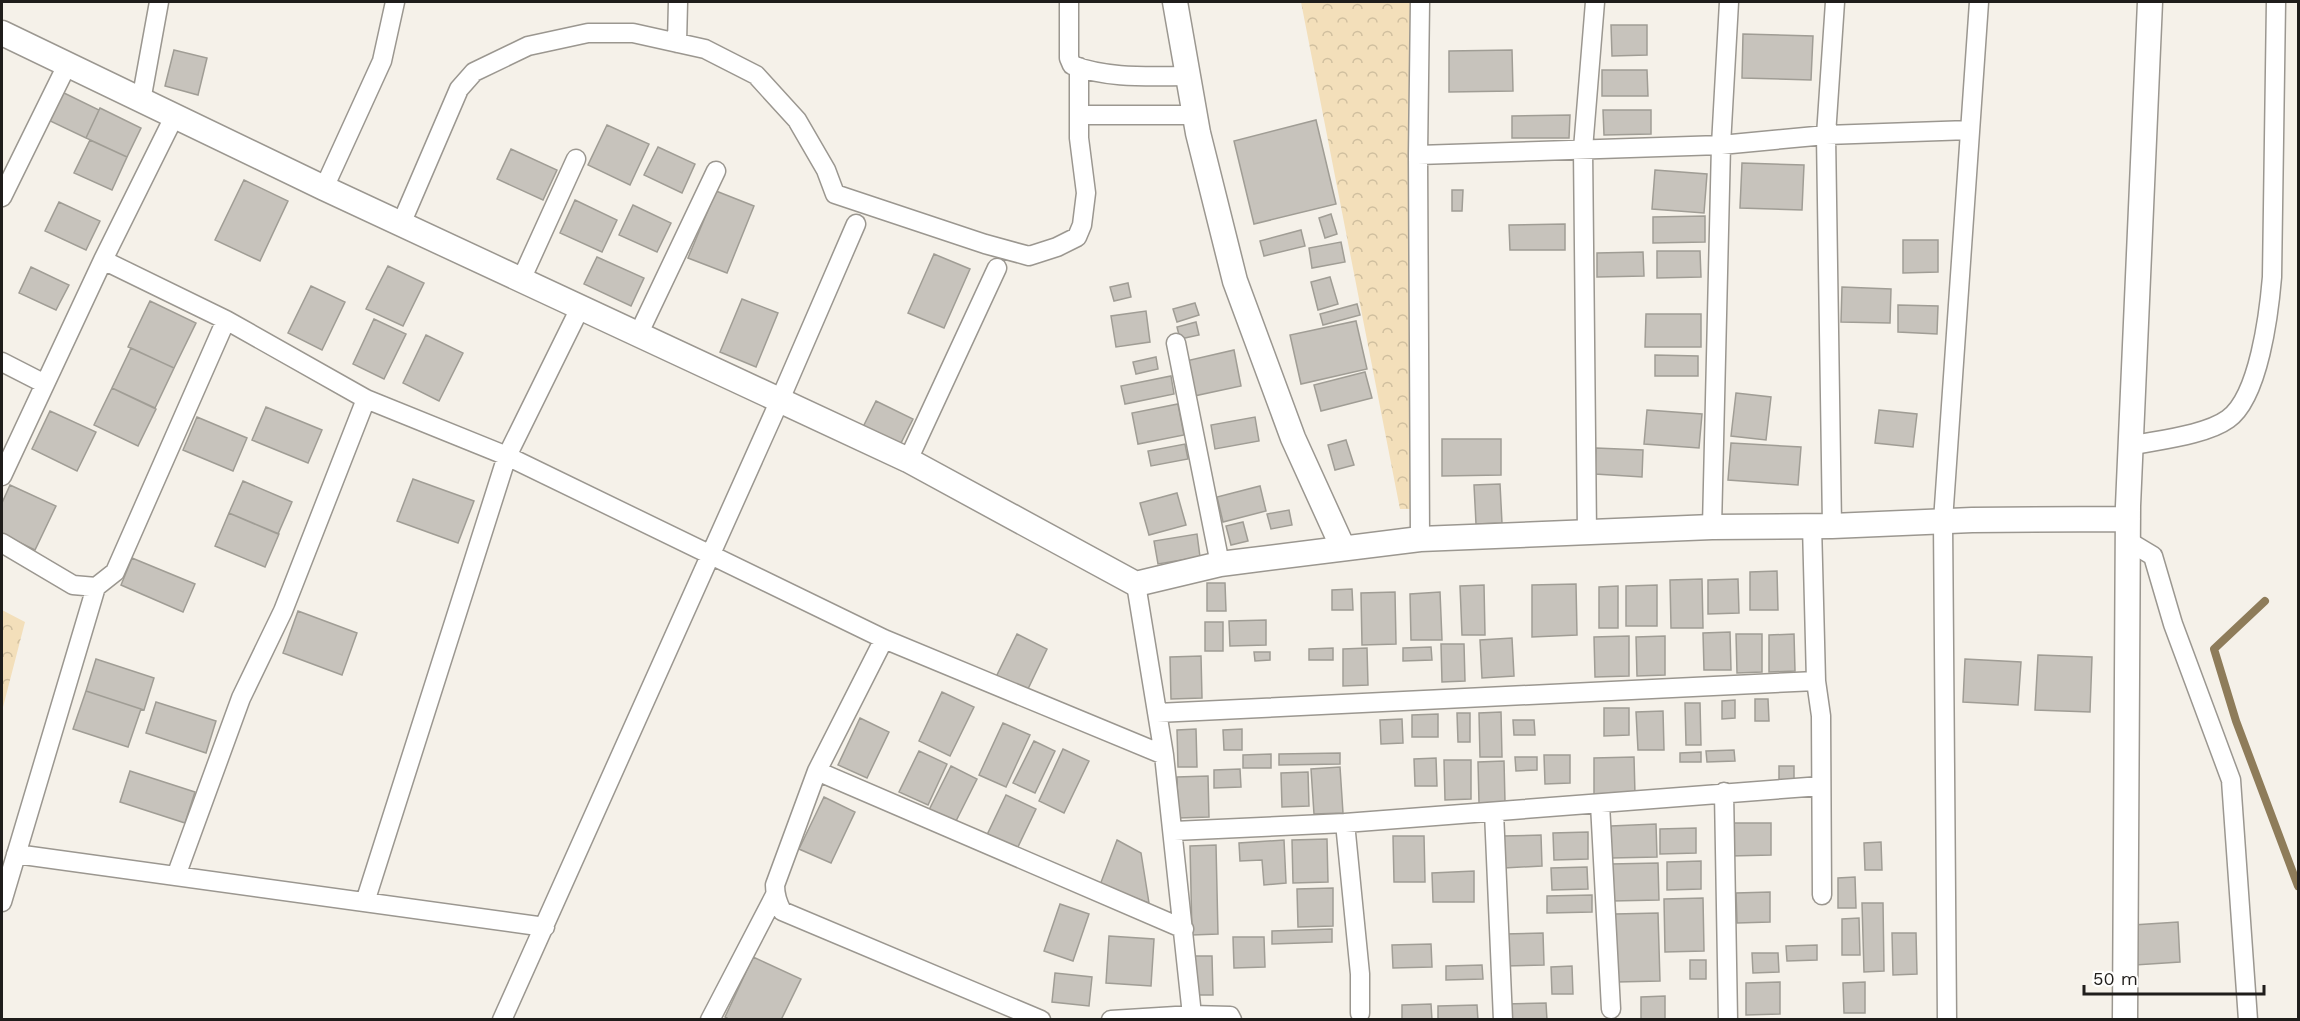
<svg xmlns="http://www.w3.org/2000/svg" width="2300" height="1021" font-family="'Work Sans',sans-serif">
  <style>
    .park { fill: url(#park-crowns) }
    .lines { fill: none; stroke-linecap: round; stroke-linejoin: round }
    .stream { stroke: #8e7c5a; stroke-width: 8 }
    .building { fill: #c7c3bc; stroke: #a09d95; stroke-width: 1.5 }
    .minor-casing { stroke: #9b9790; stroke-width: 21 }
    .tertiary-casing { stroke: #9b9790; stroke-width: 27 }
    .minor { stroke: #fff; stroke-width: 18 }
    .tertiary { stroke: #fff; stroke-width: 24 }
  </style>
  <defs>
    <pattern id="park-crowns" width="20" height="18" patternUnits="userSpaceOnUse" patternTransform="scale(1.5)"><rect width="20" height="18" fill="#f3dfba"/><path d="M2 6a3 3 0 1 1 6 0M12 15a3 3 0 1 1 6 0" fill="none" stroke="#d0bf9f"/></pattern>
  </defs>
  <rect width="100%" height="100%" fill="#f5f1e9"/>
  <path class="park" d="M1301,2H1430L1414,509H1400Z
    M2,610L25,622L2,711Z"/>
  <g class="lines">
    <path class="stream" d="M2265,601L2214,649L2236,721L2298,886"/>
  </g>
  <path class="building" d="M1611,25H1647V55L1612,56Z
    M1743,34L1813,36L1811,80L1742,78Z
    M174,50L207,58L198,95L165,86Z
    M1512,50L1513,91L1449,92V51Z
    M1602,70H1647L1648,96H1602Z
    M60,91L99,110L86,138L46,119Z
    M100,108L141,128L127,157L86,138Z
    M1603,110H1651V134L1604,135Z
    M1570,115L1569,138H1512V116Z
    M1316,120L1336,204L1254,224L1234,141Z
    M607,125L649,144L630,185L588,165Z
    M90,140L127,157L112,190L74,173Z
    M658,147L695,164L682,193L644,175Z
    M511,149L557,170L543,200L497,179Z
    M1742,163L1804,165L1802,210L1740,208Z
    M1655,170L1707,174L1704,213L1652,209Z
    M244,180L288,201L260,261L215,240Z
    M1452,190H1463L1462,211H1452Z
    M716,191L754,206L727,273L688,258Z
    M575,200L617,220L602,252L560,233Z
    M59,202L100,221L86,250L45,231Z
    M633,205L671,223L657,252L619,235Z
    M1331,214L1337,234L1325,238L1319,218Z
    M1705,216V242L1653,243V217Z
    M1565,224V250H1510L1509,225Z
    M1301,230L1305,246L1264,256L1260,241Z
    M1903,240H1938V272L1903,273Z
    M1341,242L1345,262L1312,268L1309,248Z
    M1657,251H1700L1701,277L1657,278Z
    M1643,252L1644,276L1597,277V253Z
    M934,254L970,269L944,328L908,313Z
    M597,257L644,278L631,306L584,284Z
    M388,266L424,283L403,326L366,309Z
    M31,267L69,285L56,310L19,293Z
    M1330,277L1338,304L1318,310L1311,282Z
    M1128,283L1131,297L1114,301L1110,287Z
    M311,286L345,302L322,350L288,333Z
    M1842,287L1891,289L1890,323L1841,322Z
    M742,299L778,313L756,367L720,352Z
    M150,301L196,323L174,368L128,347Z
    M1195,303L1199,315L1177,322L1173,309Z
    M1357,304L1360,315L1323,325L1320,314Z
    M1898,305L1938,306L1937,334L1898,332Z
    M1146,311L1150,342L1116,347L1111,316Z
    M1646,314H1701V347H1645Z
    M374,319L406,334L384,379L353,364Z
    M1356,321L1367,369L1301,384L1290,335Z
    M1196,322L1199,335L1180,339L1177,327Z
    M426,335L463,353L439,401L403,383Z
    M131,348L174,368L155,408L112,388Z
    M1234,350L1241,386L1194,396L1186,361Z
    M1655,355L1698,356V376H1655Z
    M1156,357L1158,369L1136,374L1133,362Z
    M1365,372L1372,398L1321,411L1314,385Z
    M1171,376L1174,394L1125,404L1121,386Z
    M112,388L156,409L138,446L94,425Z
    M1736,393L1771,397L1766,440L1731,436Z
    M876,401L913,419L897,451L860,433Z
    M1178,404L1184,435L1138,444L1132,413Z
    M266,407L322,430L308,463L252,440Z
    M1647,410L1702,414L1699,448L1644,444Z
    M1879,410L1917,414L1913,447L1875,443Z
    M50,411L96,432L77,471L32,449Z
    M197,417L247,438L233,471L183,450Z
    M1255,417L1259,441L1215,449L1211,425Z
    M1442,439H1501V475L1442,476Z
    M1346,440L1354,465L1335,470L1328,445Z
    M1731,443L1801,447L1798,485L1728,480Z
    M1185,444L1188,459L1151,466L1148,451Z
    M1596,448L1643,450L1642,477L1595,474Z
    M413,479L474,501L458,543L397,521Z
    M243,481L292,502L278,534L229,513Z
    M1500,484L1502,523L1476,524L1474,485Z
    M10,485L56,506L35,550L2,534V503Z
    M1260,486L1266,511L1223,522L1217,497Z
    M1177,493L1186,525L1149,535L1140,503Z
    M1289,510L1292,525L1271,529L1267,514Z
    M229,513L279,534L265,567L215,546Z
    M1243,522L1248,541L1231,545L1226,526Z
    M1197,534L1200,557L1158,564L1154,541Z
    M132,558L195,584L183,612L121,585Z
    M1777,571L1778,610H1750V572Z
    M1702,579L1703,628H1671L1670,580Z
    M1738,579L1739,613L1708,614V580Z
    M1207,583H1225L1226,611H1207Z
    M1576,584L1577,635L1532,637V585Z
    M1484,585L1485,635H1462L1460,586Z
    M1657,585V626H1626V586Z
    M1618,586V628H1599V587Z
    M1352,589L1353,610H1332V590Z
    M1395,592L1396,644L1362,645L1361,593Z
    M1440,592L1442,640H1411L1410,594Z
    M298,611L357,633L342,675L283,653Z
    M1266,620V645L1230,646L1229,621Z
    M1205,622H1223V651H1205Z
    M1730,632L1731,670H1704L1703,633Z
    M1017,634L1047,649L1027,691L996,677Z
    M1736,634H1762V672L1737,673Z
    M1794,634L1795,671L1769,672V635Z
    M1629,636V676L1595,677L1594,637Z
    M1665,636V675L1637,676L1636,637Z
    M1512,638L1514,676L1482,678L1480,640Z
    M1441,644H1464L1465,681L1442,682Z
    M1431,647L1432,660L1403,661V648Z
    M1333,648V660H1309V649Z
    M1367,648L1368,685L1343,686V649Z
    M1254,652H1270V660L1255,661Z
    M2038,655L2092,657L2090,712L2035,710Z
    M1201,656L1202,698L1171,699L1170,657Z
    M96,659L154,678L144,710L86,691Z
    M1965,659L2021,662L2018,705L1963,702Z
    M86,691L141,709L128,747L73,729Z
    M942,692L974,707L950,756L919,741Z
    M1755,699H1768L1769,721H1755Z
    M1735,700V718L1722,719V701Z
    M156,702L216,721L206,753L146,733Z
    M1685,703H1700L1701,745H1686Z
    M1604,708H1629V735L1604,736Z
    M1663,711L1664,750H1638L1636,712Z
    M1501,712L1502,757H1480L1479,713Z
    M1457,713H1470V742H1458Z
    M1438,714V737H1412V715Z
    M860,718L889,732L867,778L838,765Z
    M1402,719L1403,743L1381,744L1380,720Z
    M1513,720H1534L1535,735H1514Z
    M1003,723L1030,735L1006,787L979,775Z
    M1196,729L1197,767H1178L1177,730Z
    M1242,729V750H1224L1223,730Z
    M1034,741L1055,751L1035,793L1013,783Z
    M1063,749L1089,761L1064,813L1039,801Z
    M1734,750L1735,761L1707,762L1706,751Z
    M919,751L947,764L928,805L899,792Z
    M1701,752V762H1680V753Z
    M1340,753V764L1279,765V754Z
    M1271,754V768H1243V755Z
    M1544,755H1570V783L1545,784Z
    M1515,757H1537V770L1516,771Z
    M1634,757L1635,795L1594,796V758Z
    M1436,758L1437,786H1415L1414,759Z
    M1444,760H1471V799L1445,800Z
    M1504,761L1505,802L1479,803L1478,762Z
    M951,766L977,779L954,825L928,812Z
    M1779,766H1794V782L1779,783Z
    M1340,767L1343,813L1314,814L1311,769Z
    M1240,769L1241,787L1214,788V770Z
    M130,771L195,792L185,823L120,802Z
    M1308,772L1309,806L1282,807L1281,773Z
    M1208,776L1209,817L1178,818L1177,777Z
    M1006,795L1036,809L1016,851L986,837Z
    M824,797L855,812L831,863L799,849Z
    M1729,823H1771V855L1730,856Z
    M1656,824L1657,857L1611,858V826Z
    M1696,828V853L1660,854V829Z
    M1588,832V859L1554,860L1553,833Z
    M1541,835L1542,866L1504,868L1503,836Z
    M1393,836H1424L1425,882H1394Z
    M1327,839L1328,882L1293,883L1292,840Z
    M1117,840L1141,853L1149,903L1100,885Z
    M1284,840L1286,883L1264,885L1262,860L1240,861L1239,843Z
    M1881,842L1882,870H1865L1864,843Z
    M1216,845L1218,934L1192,935L1190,846Z
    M1701,861V889L1667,890V862Z
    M1658,863L1659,900L1612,901L1611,864Z
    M1587,867L1588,889L1552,890L1551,868Z
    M1474,871V902H1433L1432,873Z
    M1855,877L1856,908H1838V878Z
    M1333,888V926L1298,927L1297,889Z
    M1770,892V922L1737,923L1736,893Z
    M1592,895V912L1547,913V896Z
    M1703,898L1704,951L1665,952L1664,899Z
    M1862,903H1883L1884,971L1864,972Z
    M1060,904L1089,914L1073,961L1044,951Z
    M1658,913L1660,981L1617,982L1615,914Z
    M1859,918L1860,955H1842V919Z
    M2178,922L2180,962L2135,965L2133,925Z
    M1332,929V942L1272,944V931Z
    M1543,933L1544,965L1505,966L1504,934Z
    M1892,933H1916L1917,974L1893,975Z
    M1109,936L1154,939L1151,986L1106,983Z
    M1233,937H1264L1265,967L1234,968Z
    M1431,944L1432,967L1393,968L1392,945Z
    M1817,945V960L1787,961L1786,946Z
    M1752,953H1778L1779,972L1753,973Z
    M1194,956H1212L1213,995H1194Z
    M753,957L801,979L781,1020H730L725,1017Z
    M1690,960H1706V979H1690Z
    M1482,965L1483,979L1446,980V966Z
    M1572,966L1573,994H1552L1551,967Z
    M1055,973L1092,977L1089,1006L1052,1002Z
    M1780,982V1014L1746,1015V983Z
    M1865,982V1013H1844L1843,983Z
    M1665,996V1020H1641V997Z
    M1546,1003L1547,1020H1505V1004Z
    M1431,1004L1432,1020H1402V1005Z
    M1477,1005L1478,1020H1438V1006Z"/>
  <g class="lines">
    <defs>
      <path id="minor" d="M1069,2V58L1072,65C1108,79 1150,76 1188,76
        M677,43L678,2
        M141,101L159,2
        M1080,115H1195
        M1418,155L1721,145L1826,135L1970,130
        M324,188L382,61L395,2
        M2,197L67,65
        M401,224L459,89L474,72L528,46L588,33H633L705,49L756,75L797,120L826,170L835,194L985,244L1029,256L1057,247L1077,237L1082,225L1086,193L1079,138V67
        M103,260L226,320L366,399L507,456L884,639L1164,755
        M521,280L576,159
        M638,335L716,171
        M1176,343L1220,564
        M2,362L45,384
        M2130,446C2158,440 2206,435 2228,419C2259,397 2269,313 2272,277L2276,2
        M908,460L997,268
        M2,476L103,260L174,117
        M1812,525L1816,681L1821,716L1822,895
        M1832,526L1826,135L1835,2
        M1712,527L1721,145L1729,2
        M1587,533L1583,149L1595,2
        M1420,539L1418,155L1420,2
        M2128,541L2153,556L2173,624L2231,780L2248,1020
        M2,543L73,585L96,587L115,572L226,320
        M1136,584L1164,755L1192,1015
        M884,639L817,771L775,885C775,895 777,902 782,911L1041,1020
        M1157,713L1816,681
        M817,771L1184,929
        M1724,792L1728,1020
        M1600,804L1611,1009
        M1494,812L1503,1020
        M1345,823L1360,974V1013
        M1174,831L1345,823L1821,786
        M16,854L545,927
        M176,876L241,698L283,611L366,399
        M2,902L96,587
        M365,902L507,456L580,308
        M502,1020L779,402L856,224
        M710,1020L775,895
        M1111,1020L1192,1015L1230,1016L1232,1020
        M1947,1020L1943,521L1979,2"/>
      <path id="tertiary" d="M1175,2L1198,133L1235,281L1293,438L1343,548
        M2,33L324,188L908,460L1136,584L1220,564L1420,539L1712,527L1832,526L1972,520L2128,519
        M2125,1020L2128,506L2150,2"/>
    </defs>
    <use href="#minor" class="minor-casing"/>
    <use href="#tertiary" class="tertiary-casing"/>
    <use href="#minor" class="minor"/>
    <use href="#tertiary" class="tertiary"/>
  </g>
  <rect width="2300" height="1021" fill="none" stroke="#1f1d1b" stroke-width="6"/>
  <path d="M2084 985v9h180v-9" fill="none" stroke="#1f1d1b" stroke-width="3"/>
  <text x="2093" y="985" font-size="18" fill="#1f1d1b" stroke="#fffefd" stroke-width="4.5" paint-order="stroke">50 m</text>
</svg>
